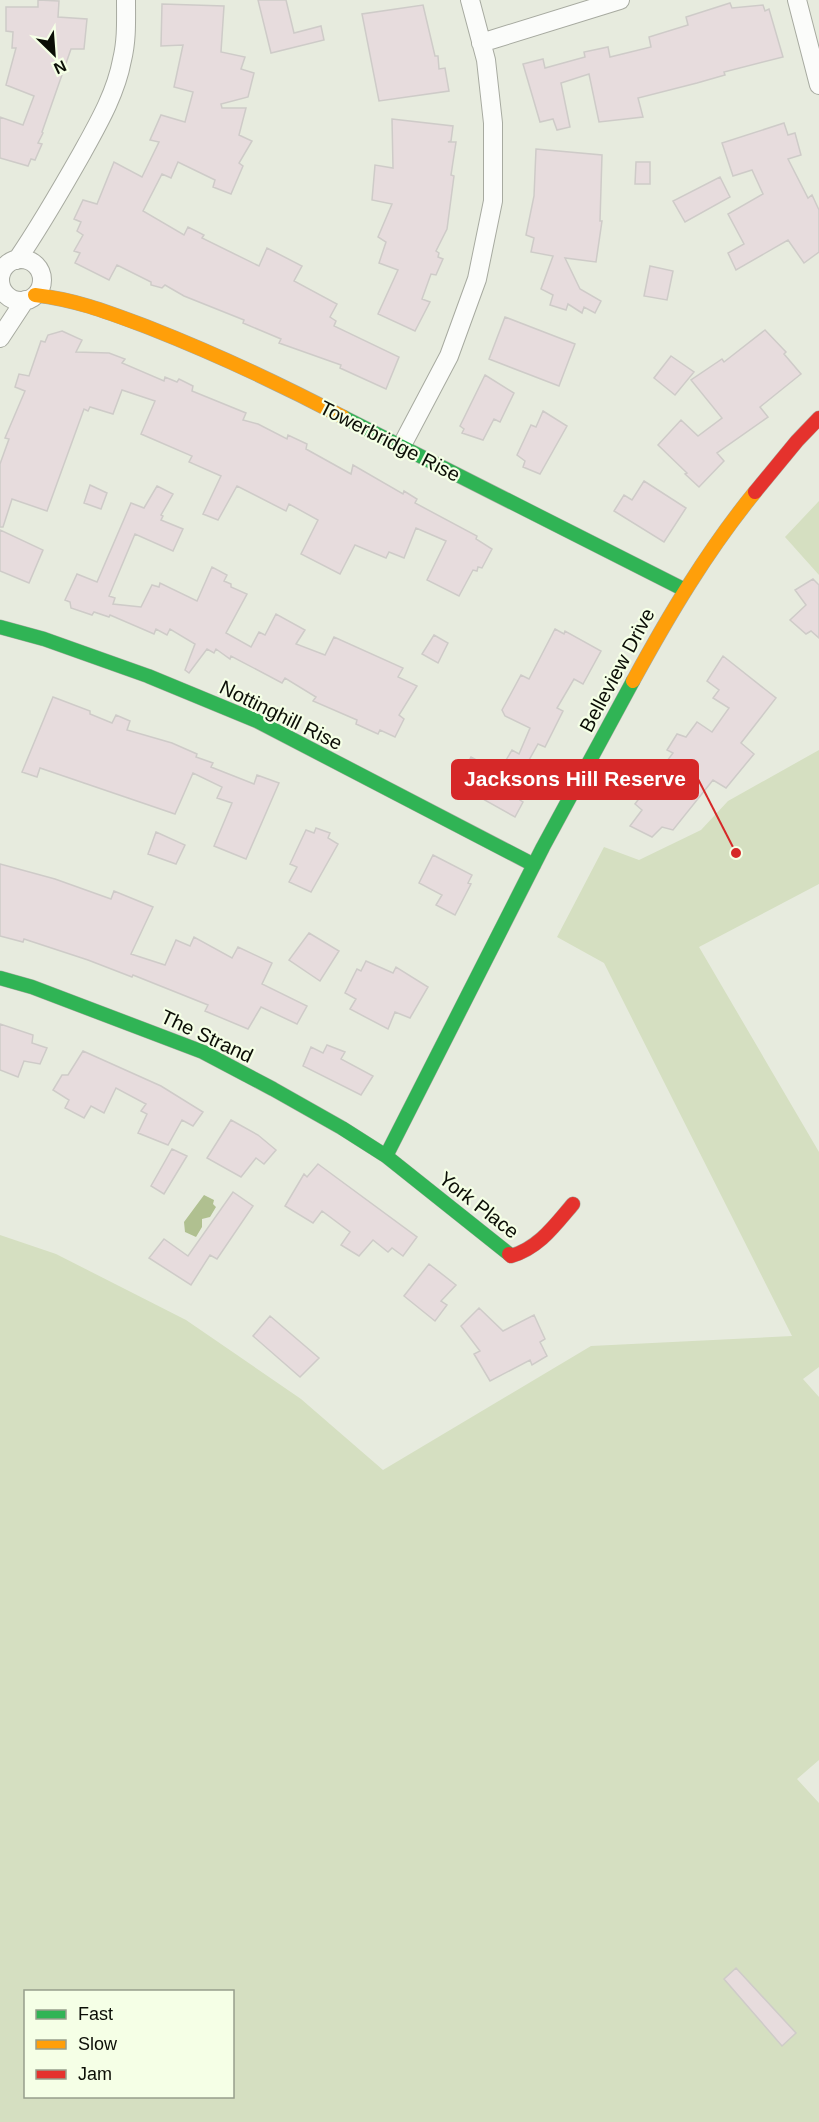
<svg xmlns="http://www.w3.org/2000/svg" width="819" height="2122" font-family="Helvetica,sans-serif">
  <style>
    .green { fill: #d5dfc1; fill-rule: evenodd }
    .water { fill: #b0c090 }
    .building { fill: #e7dcdd; stroke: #cecbc8; stroke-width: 1.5 }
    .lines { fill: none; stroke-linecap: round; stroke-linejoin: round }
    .street-casing { stroke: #a7aaa0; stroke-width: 20 }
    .fast-casing { stroke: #a7aaa0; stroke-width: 15 }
    .slow-casing { stroke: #a7aaa0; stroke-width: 15 }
    .jam-casing { stroke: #a7aaa0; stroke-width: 15 }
    .street { stroke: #fbfcfa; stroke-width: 18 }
    .fast { stroke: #30b455; stroke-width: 14 }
    .slow { stroke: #ff9f0a; stroke-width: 14 }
    .jam { stroke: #e5322d; stroke-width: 14 }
    .labels { text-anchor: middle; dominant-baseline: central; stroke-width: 4.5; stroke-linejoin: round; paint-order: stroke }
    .street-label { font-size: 20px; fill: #0b0e06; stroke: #f5ffe6 }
    .leader { fill: none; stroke: #d62828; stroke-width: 2 }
    .callout-dot { fill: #d62828; stroke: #f5ffe6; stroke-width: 2 }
    .callout { fill: #d62828; stroke: #d62828; stroke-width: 2 }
    .callout-label { font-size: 21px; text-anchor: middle; font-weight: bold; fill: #fff }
  </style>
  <rect width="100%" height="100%" fill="#e7ebde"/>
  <path class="green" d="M819,501V575L785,537Z
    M819,750V884L699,947L819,1152V1367L803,1379L819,1397V1760L797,1779L819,1803V2122H0V1235L56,1254L186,1320L301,1399L383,1470L591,1346L792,1336L604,963L557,937L604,847L639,860L701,830L728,801ZM26,1992H232V2096H26Z"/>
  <path class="water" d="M204,1195L214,1200L213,1204L216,1207L210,1217L202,1219V1227L196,1237L185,1232L184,1222Z"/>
  <path class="building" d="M38,0L59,1L58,17L87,19L84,49H71L42,132L43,133L38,143L42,144L35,160L31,159L28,166L0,158V117L23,125L34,96L6,85L16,48H12L13,32L6,31V7H38Z
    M258,0H286L294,33L321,26L324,40L271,53Z
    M730,3L732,8L763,5L765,11L769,9L783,57L724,72L725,75L697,83L638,98L643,117L599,122L589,74L561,83L570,127L557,130L553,119L540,122L523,64L543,59L545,68L585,57L584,52L608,47L610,57L651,47L649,37L688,25L686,17Z
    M162,4L224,6L221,52L245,57L241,69L254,73L248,97L221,104L222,108H246L239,135L252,141L239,163L243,166L231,194L213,187L215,180L178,162L171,178L162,174L143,211L184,235L188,227L204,235L202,238L259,266L267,248L302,266L294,281L337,304L330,317L336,321L334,326L399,357L386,389L340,368L341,365L279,343L281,339L243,323L244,320L184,296L165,285L162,288L151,285V282L117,265L109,280L75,263L80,253L74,251L83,235L77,231L81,222L74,219L83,200L97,204L114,162L142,177L159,142L150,140L161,115L185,122L193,92L174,87L183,45L161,46Z
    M423,5L435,56H438L439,69L445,68L449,91L379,101L362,14Z
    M392,119L453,126L451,141L448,142H456L451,175L454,176L447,229L436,251L439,253L438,257L443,259L436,275L431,274L422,299L430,302L415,331L378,314L398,270L379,263L386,242L378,237L392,204L372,200L375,165L393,168Z
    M784,123L788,135L795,133L801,155L788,159L808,198L812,195L819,210V252L804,263L788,240L736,270L728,253L744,244L728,214L763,194L752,170L733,176L722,143Z
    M536,149L602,155L600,221H602L596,262L565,258L580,289L601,301L595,313L584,307L582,313L568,304L566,310L550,305L553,295L541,289L553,256L531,252L534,238L526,235L534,196Z
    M636,162H650V184H635Z
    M720,177L730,197L685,222L673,201Z
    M650,266L673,271L667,300L644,296Z
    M505,317L575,344L559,386L489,359Z
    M765,330L786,352L784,354L801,374L760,407L768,417L717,453L724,461L699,487L685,474L687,473L658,445L681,420L698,436L722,418L691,380L722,359L724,362Z
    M62,331L82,340L76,352L109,353L125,359L122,363L164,381L165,377L177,382L179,379L193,386L192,391L246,413L243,420L258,424L287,439L288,435L307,444L306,449L351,474L353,465L403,494L404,491L417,499L415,503L477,536L476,539L492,549L482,568L478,567L477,571L473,570L459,596L427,580L446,541L416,528L404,558L389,552L386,558L355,545L340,574L301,554L318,520L289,504L286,511L237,486L218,520L203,514L221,476L189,462L192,456L141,434L155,401L122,390L113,414L90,407L88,411L84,409L47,511L12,499L3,527H0V464L9,439L5,438L25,391L15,387L19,374L29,376L41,341L45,342L48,335Z
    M671,356L694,372L675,395L654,378Z
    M485,375L514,393L500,422L494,419L483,440L462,433L464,429L460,426Z
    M543,411L567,426L540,474L523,467L525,461L517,455L531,425L536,427Z
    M644,481L686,508L664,542L614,511L624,495L632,500Z
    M90,485L107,493L101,509L84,503Z
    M157,486L173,494L161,515L163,516L161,520L183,529L173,551L135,534L109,596L115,598L113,604L141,607L152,585L159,587L160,583L197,601L212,567L227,575L224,581L231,584V587L247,594L226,633L251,647L259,632L265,635L276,614L305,630L296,644L325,655L334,637L403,668L398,677L417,686L399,715L404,719L395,737L380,730L378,734L356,724L357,720L313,701L316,697L285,678L282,683L231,656L230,659L216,649L214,653L207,649L189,673L185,670L195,644L170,629L167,635L156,629L154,634L110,615L109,617L94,612L92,615L71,608L70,602L65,600L77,574L97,582L131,503L144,508Z
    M0,530L43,550L29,583L0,571Z
    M813,579L819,585V638L811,631L806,634L790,620L806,605L795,590Z
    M555,629L564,634L565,631L601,651L583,684L574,679L557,708L563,711L545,747L538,744L519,778L529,784L520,800L523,802L515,817L456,784L471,757L499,772L512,750L519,754L530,728L505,716L502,710L521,675L529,679Z
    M434,635L448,643L438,663L422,654Z
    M723,656L776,698L741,743L754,754L726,788L713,780L673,830L662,827L652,837L630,826L642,810L635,804L673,753L667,750L677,734L686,737L697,722L712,732L729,708L713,698L719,690L707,681Z
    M53,697L90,711V714L112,723L116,715L130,721L127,730L172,743L197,754L196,757L213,763L211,767L254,784L257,775L279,783L246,859L214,846L232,803L217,798L222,787L193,773L175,814L40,768L37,777L22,772Z
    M316,828L330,833L328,838L338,844L311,892L289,882L297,867L290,864L306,830L314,833Z
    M156,832L185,845L176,864L148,854Z
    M433,855L472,875L468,883L471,884L455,915L436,905L442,895L419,883Z
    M0,864L55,879L111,899L114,891L153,907L131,954L165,965L176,940L190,946L194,937L232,958L238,947L272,963L262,984L307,1006L297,1024L261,1007L248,1029L205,1011L208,1005L133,975L132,977L88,960L24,939L23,942L0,936Z
    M309,933L339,951L320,981L289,960Z
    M366,961L393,973L396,967L428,987L410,1018L395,1012L388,1029L350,1009L356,999L345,993L357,969L361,971Z
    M0,1024L33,1035L32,1043L47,1048L40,1064L24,1061L18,1077L0,1070Z
    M327,1045L345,1052L341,1059L373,1076L361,1095L303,1066L311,1047L323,1053Z
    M83,1051L161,1086L203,1112L193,1126L182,1120L168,1145L138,1133L147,1114L141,1111L146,1104L116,1088L104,1113L91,1106L84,1118L65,1108L69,1100L53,1090L62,1075H68Z
    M231,1120L258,1135L276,1150L264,1164L256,1158L241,1177L207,1158Z
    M172,1149L187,1156L164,1194L151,1186Z
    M318,1164L417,1237L403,1256L392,1248L388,1252L373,1240L359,1256L341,1245L350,1232L322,1211L313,1223L285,1206L304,1174L307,1177Z
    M233,1192L253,1206L217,1259L210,1255L191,1285L149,1258L164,1239L188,1256Z
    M429,1264L456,1285L441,1301L447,1305L435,1321L404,1296Z
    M479,1308L503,1331L534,1315L545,1339L540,1342L547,1356L532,1365L530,1360L490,1381L474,1354L480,1351L461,1326Z
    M270,1316L319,1358L300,1377L253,1336Z
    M736,1968L796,2033L782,2046L724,1979Z"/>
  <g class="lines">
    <defs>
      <path id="street" d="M797,0L819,85
        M481,43L620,0
        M0 280a21 21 0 1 1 42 0a21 21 0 1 1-42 0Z
        M17,260C41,225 61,190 82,153C98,124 116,93 122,60C127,40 126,20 126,0
        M0,338L25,300
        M401,447L449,356L477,279L493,201V123L486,60L470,0"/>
      <path id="fast" d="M343,417L685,590
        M0,627L44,639L148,676L257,721L534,865
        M0,978L32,987L203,1052L273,1089L342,1128L386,1156L509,1254
        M386,1156L543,847L633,681"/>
      <path id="slow" d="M35,295C78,300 110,313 150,328C216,354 280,384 343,417
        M633,681C669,615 707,551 755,492"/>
      <path id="jam" d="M755,492L797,441L819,418
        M509,1254L511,1256C539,1248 555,1225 573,1204"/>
    </defs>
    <use href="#street" class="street-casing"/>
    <use href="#fast" class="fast-casing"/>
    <use href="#slow" class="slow-casing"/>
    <use href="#jam" class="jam-casing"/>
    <use href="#street" class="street"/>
    <use href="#fast" class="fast"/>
    <use href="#slow" class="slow"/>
    <use href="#jam" class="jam"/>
  </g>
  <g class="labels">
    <g class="street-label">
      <text transform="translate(390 441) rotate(27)">Towerbridge Rise</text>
      <text transform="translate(617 670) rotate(-62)">Belleview Drive</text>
      <text transform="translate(281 715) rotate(26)">Nottinghill Rise</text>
      <text transform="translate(207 1036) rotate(25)">The Strand</text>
      <text transform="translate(479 1205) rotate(38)">York Place</text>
    </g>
  </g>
  <path class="leader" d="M736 853L698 779"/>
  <circle class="callout-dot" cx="736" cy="853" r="6"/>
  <rect class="callout" x="452" y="760" width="246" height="39" rx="6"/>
  <g class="callout-label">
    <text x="575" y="786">Jacksons Hill Reserve</text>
  </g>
  <rect x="24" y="1990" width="210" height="108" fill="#f5ffe6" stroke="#979f8c" stroke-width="1.5"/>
  <rect x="36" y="2010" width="30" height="9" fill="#30b455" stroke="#979f8c" stroke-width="1.5"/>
  <text x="78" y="2020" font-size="18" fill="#0b0e06">Fast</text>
  <rect x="36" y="2040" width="30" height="9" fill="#ff9f0a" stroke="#979f8c" stroke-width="1.5"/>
  <text x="78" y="2050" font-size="18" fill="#0b0e06">Slow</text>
  <rect x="36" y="2070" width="30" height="9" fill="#e5322d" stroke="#979f8c" stroke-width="1.5"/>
  <text x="78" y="2080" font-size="18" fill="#0b0e06">Jam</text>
  <g transform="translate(54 54) rotate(155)" stroke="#f5ffe6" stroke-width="4.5" paint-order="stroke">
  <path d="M0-4.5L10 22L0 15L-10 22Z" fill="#0b0e06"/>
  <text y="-9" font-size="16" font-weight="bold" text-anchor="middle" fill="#0b0e06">N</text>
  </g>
</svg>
